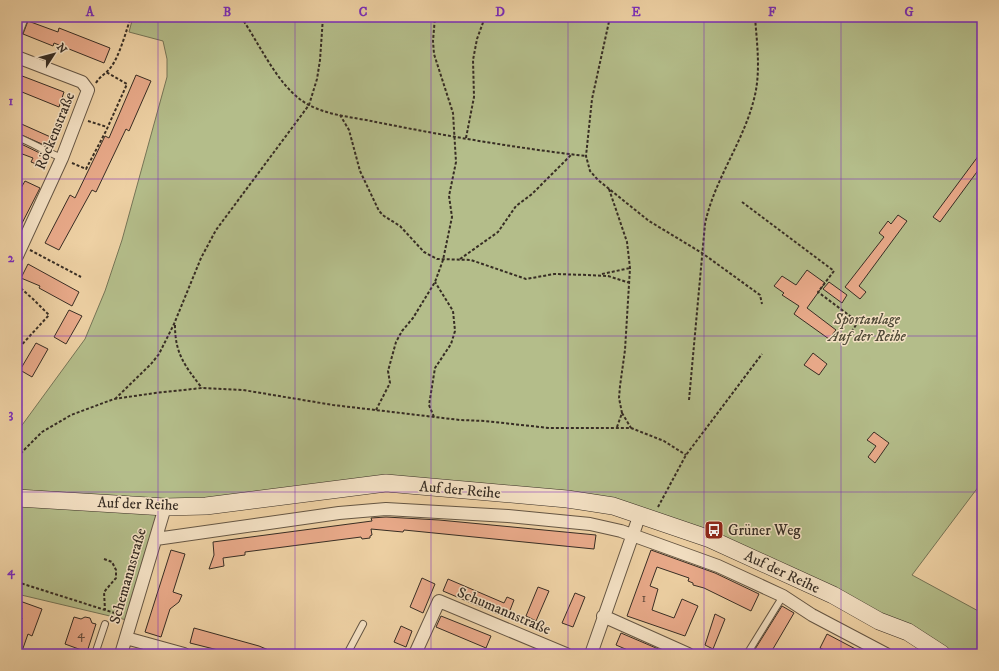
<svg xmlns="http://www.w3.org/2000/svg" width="999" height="671" font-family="'IM FELL DW Pica',serif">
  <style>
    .green { fill: #b4bd8a; stroke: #767557 }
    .building { fill: #e9aa8a; stroke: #372d24 }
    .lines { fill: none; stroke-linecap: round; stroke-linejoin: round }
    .lane-casing { stroke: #655644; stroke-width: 8 }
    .street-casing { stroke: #655644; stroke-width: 14 }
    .secondary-casing { stroke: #372d24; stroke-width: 18 }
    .path { stroke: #372d24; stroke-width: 2; stroke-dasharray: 3 2; stroke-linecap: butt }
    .lane { stroke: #f4e1c4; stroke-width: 6 }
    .street { stroke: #f4e1c4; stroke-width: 12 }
    .secondary { stroke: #f4e1c4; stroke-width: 17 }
    .grid { fill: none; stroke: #7b2cbf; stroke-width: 1; stroke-opacity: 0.55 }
    .labels { text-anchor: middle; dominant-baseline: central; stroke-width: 3; stroke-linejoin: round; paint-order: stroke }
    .number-label { font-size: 13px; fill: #644c3e }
    .street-label { font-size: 15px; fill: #372d24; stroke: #f4e1c4 }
    .park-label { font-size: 15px; font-style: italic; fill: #504a38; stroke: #f4e1c4 }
    .poi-label { font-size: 15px; fill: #372d24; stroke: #f4e1c4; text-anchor: start }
    .neatline { fill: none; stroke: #7b2cbf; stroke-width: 1.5 }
    .grid-label { font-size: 13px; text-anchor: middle; font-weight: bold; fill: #7b2cbf }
  </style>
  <rect width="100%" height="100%" fill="#eed1a4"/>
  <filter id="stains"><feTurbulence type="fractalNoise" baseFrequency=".005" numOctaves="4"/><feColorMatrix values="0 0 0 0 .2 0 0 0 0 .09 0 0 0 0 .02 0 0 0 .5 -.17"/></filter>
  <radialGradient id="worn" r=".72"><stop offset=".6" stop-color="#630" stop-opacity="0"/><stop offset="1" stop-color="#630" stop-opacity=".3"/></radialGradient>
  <path class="green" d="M133,17H982V482L912,575L982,613V654H944L672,523L430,484L165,507L131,621L17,594V432L85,339L105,291L122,240L167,77V59L163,41L129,32Z"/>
  <path class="building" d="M28,21L58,32L59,28L110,48L104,63L54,43L53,46L23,34Z
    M17,74L64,92L59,107L17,90Z
    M136,75L151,81L129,131L126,129L96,192L92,190L59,250L45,243L70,195L75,198L105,136L109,138Z
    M17,122L55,139L51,148L17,133Z
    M17,142L48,157L44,167L31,162L33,158L17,152Z
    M982,151V165L940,222L933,217Z
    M25,181L40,188L17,233V195Z
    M898,215L907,221L859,286L866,292L860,299L845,287L884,237L879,233L888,221L891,224Z
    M28,264L79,292L72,306L39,288L40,286L21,278Z
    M807,270L825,283L807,308L836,330L829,339L794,314L799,306L782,295L784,293L774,286L782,276L796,285Z
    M829,282L847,295L842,303L823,289Z
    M69,310L82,316L66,344L54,337Z
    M36,343L48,349L32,377L20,370Z
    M813,353L827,364L819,375L804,365Z
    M874,432L889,443L875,463L868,457L876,446L867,440Z
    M386,517L439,520L596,535L594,549L404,530L403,532L371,529L372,535L370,536V538L362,539L361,537L245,552V555L223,558L224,566L209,569L214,555L213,542L372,521L371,518Z
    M171,550L185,554L173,592L182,595L179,602L170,609L161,637L145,632Z
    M651,550L715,573L759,594L751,611L704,588L693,585V583L688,581L689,578L657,567L650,586L658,589L652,610L674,618L682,599L698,606L685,636L627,616Z
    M422,578L435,584L423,613L410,607Z
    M448,579L504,603L507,597L514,600L507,618L443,591Z
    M538,587L549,591L536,621L526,616Z
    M575,593L585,597L573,627L562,623Z
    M17,600L42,609L32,636L28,634L21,654H17V632L22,618L17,617Z
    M782,606L794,613L770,654H752Z
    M715,614L725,619L713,649L705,645Z
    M441,616L491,636L486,648L436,627Z
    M74,617L81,619L85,617L90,618L92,623L96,624L87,652L65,644Z
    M401,626L412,631L406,647L394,642Z
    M194,628L259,646L278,654H234L190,643Z
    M621,633L670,654H629L630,651L616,645Z
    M827,634L865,654H833L820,648Z"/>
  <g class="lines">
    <defs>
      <path id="lane" d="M17,137C33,143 46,152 62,158
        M777,653L778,654
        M95,654L105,624
        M347,654L363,624
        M747,654L783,596"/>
      <path id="street" d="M17,30L22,17
        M17,57L82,82L88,90L62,158L17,256
        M156,539L339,513L386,509L508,516L590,524L621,531L718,566L783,596L812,615L886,654
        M603,616L688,654
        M126,638L184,654
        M121,654L165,507
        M415,654L439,601L566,654
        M591,654L640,514"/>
      <path id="secondary" d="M17,498L165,507L206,506L386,483L567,499L613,506L710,539L833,595L879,621L908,632L942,654"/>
    </defs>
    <use href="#lane" class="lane-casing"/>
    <use href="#street" class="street-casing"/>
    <use href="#secondary" class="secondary-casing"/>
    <path class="path" d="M241,17C259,43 276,82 301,100C321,115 353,117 376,122C446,136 516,148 586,156
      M610,17L592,99L586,156L590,171L598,180L649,221L702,253L760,295L762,304
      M96,83C100,76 106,74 111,67C120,55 126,31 131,17
      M340,115L349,130L360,171L379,211L384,216L400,226L424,252L437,259L471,260L526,279L554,274L588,275L608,276L630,283
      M88,121L107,127
      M466,138L474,97L473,60L477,39L485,17
      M72,163L86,169L106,131L127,84L106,72
      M609,189L627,242L630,268L625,350L620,386L619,398L622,413L617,427
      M742,202L834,271L818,292L858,322L850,334
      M30,250L81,277
      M460,259L498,232L516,206L532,194L571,155
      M602,274L630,268
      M17,285L33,299L49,315L17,350
      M175,325C175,354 185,366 202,388
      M115,399L151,364L159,354L174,324L201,258L216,230L309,105L317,79L320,60L323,17
      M689,400L705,224C714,180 743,143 754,99C761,73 757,44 755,17
      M376,410L390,383L388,371L396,342L402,331L413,318L435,282L443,260L452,217L449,196L456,162L453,113L434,54L433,41L435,17
      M622,413L631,428
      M434,417L429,405L435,368L451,344L455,331L453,311L435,282
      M17,457L42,432L71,415L114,399L155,393L202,388L243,390L333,405L460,420L485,421L549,428H631L664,441L686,455
      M658,507L686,455L762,354
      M104,559L112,562L116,570V578L104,592L105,610
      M17,582L121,615"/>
    <use href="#lane" class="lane"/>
    <use href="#street" class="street"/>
    <use href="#secondary" class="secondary"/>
  </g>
  <path class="grid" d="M158,17V654M295,17V654M431,17V654M568,17V654M704,17V654M841,17V654M17,179H982M17,336H982M17,492H982"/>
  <defs>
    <symbol id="bus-square" viewBox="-11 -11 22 22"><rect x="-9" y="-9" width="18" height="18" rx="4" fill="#8f2418" stroke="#f4e1c4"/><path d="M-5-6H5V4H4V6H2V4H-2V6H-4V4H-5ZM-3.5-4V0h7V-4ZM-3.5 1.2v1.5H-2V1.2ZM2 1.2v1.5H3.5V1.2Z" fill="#fff"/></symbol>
  </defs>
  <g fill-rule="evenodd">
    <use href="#bus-square" x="703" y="519" width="22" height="22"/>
  </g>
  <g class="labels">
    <g class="number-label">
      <text x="644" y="598">1</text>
      <text x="81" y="634">4</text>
    </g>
    <g class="street-label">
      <text transform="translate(55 131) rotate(-68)">Röckenstraße</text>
      <text transform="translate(460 490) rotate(5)">Auf der Reihe</text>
      <text transform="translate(138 504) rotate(2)">Auf der Reihe</text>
      <text transform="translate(782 572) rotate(25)">Auf der Reihe</text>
      <text transform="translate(128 576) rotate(-74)">Schemannstraße</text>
      <text transform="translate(504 611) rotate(23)">Schumannstraße</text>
    </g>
    <g class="park-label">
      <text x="867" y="319">Sportanlage<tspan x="867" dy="17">Auf der Reihe</tspan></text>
    </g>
    <g class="poi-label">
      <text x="728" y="530">Grüner Weg</text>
    </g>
  </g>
  <rect width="999" height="671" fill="none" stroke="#eed1a4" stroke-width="44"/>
  <g transform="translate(54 54) rotate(54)" stroke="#f4e1c4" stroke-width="3" paint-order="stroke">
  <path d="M0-3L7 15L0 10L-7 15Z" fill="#372d24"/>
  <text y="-6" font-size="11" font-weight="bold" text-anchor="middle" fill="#372d24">N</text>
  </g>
  <rect x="22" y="22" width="955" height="627" class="neatline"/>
  <g class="grid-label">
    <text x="90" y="16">A</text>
    <text x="227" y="16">B</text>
    <text x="363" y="16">C</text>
    <text x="500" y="16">D</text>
    <text x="636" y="16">E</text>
    <text x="772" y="16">F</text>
    <text x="909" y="16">G</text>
    <text x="11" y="105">1</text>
    <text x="11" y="262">2</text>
    <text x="11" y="418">3</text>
    <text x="11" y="575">4</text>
  </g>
  <rect width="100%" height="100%" filter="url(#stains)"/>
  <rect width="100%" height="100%" fill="url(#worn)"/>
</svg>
